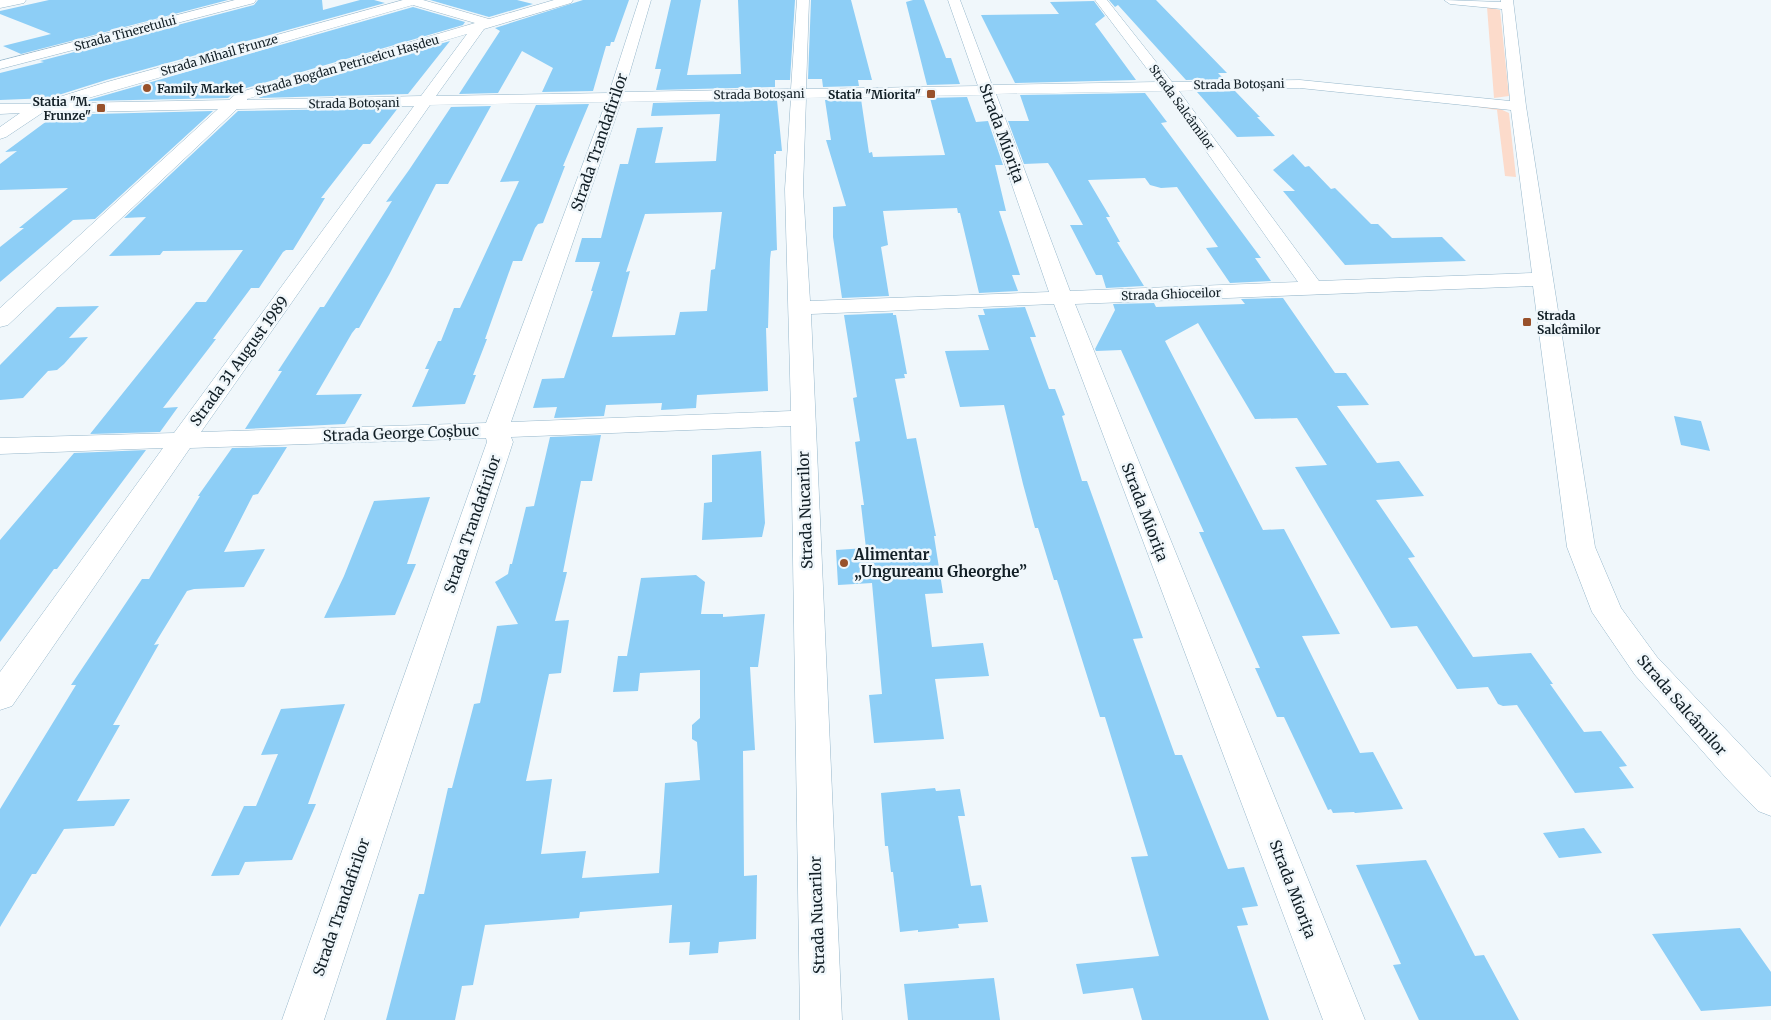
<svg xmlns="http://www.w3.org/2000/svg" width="1771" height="1020" font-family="Merriweather,serif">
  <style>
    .green { fill: #fcdbcb }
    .building { fill: #8dcef6; fill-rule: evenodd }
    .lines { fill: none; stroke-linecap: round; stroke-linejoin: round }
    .minor-casing { stroke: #96b7cb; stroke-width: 1 }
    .minor { fill: #fff; fill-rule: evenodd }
    .poi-dot { fill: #98512b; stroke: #f0f7fb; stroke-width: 2 }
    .labels { text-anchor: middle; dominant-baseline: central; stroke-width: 5; stroke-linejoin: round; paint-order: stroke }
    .far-street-label { font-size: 12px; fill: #121f26; stroke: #f0f7fb }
    .far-poi-label { font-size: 12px; font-weight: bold; fill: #121f26; stroke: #f0f7fb; text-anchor: start }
    .street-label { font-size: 15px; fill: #121f26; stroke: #f0f7fb }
    .poi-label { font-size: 15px; font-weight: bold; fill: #121f26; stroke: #f0f7fb; text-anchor: start }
  </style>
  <rect width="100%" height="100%" fill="#f0f7fb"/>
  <path class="green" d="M1487,7L1500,10L1509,96L1494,98Z
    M1458,104L1498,108L1509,113L1516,177L1505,176L1497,110Z"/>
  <path class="building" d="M49,0H228L21,54L3,46L51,34L0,14V11Z
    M258,0H322L323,10L360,0H374L385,3L106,80L49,98L0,100V73L44,62L40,61L254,5Z
    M430,0H517L533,4L489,17Z
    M583,0H629L614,42H611L610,46H606L593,91L542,92L553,68L522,51L498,93L459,94L500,31L495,28Z
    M671,0H701L687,75L741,74L738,0H795L790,80H775V87L656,90L661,69H655Z
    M811,0H851L872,80H858L859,86L823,87L822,79H808Z
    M913,0H924L946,58H951L960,84L927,85L906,2Z
    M1109,0H1156L1227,73H1218L1224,79L1186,80L1118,5L1115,7Z
    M1094,1L1105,16L1095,24L1136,80L1015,83L981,15L1059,14L1050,2Z
    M413,7L465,22L463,25L236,91L228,98L85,101Z
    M450,41L408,94L257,98Z
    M1235,91L1260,117H1257L1275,136L1237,137L1197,92Z
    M1145,93L1167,122L1161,123L1261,258H1255L1271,281L1230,283L1206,248L1218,247L1177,187L1161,188L1150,185L1145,178L1088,180L1110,217H1106L1120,242H1117L1144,286L1106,288L1102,275H1096L1070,225H1083L1052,169L1048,163L1024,164L1008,121H1029L1020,95Z
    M967,97L976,122L988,121L1003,165H995L1006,211H999L1020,275H1012L1018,291L979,293L960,213H958L957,208L883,211L888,245L881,247L889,296L842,298L833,237V207L846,206L826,140H831L825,100L861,99L869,153L872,152L873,157L945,155L930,98Z
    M777,100L782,151H776V154H774L777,250L771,251L770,259L768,328H766L768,391L697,395L696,408L661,410L662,403L606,405L604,416L554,418L557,407L533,408L542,379L564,378L593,291H591L600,262H575L582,238H601L620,164H628L637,128L663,127L655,163L716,161L720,114L651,116L653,103ZM722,212L715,269L711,270L707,311L680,312L675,335L612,337L630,271L626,272L645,214Z
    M589,104L563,166H565L543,223L538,224L535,228L522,261H513L485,339H487L473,375H476L465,404L412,407L429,369H425L438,341H441L454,308H460L519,181L500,182L536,105Z
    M491,106L448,184H436L389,275L359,328H356L352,333L316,395L362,394L345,424L245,429L282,371H278L320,307H324L392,201L386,202L409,170L451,107Z
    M398,108L370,144H363L321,198H325L293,250H286L283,252L259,288H251L213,339H216L163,408L178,407L160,432L90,434L196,302H206L243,250L163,251L160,255L109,256L146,217L124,218L238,111Z
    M213,111L95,219L73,220L0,282V247L24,228H19L68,188L0,190V164L17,151L5,152L55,115Z
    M1293,154L1305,167L1309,166L1331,189L1335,188L1371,224H1378L1392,238L1442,237L1466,261L1345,265L1283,191H1295L1273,170Z
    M1283,298L1335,373H1346L1369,405L1337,406L1377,463L1399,461L1424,496L1376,500L1415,557L1408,558L1473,657L1531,653L1553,684H1550L1584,732L1601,731L1627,766L1619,767L1634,788L1575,793L1517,705L1503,706L1498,704L1488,687L1457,689L1417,626L1391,628L1295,467L1327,465L1297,418L1255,419L1198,323L1165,341L1263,530L1284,529L1340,634L1302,636L1360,753L1373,752L1403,809L1355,813L1354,812L1333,813L1331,809L1328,810L1284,717H1277L1255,668H1260L1199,532H1204L1121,350L1096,351L1095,349L1115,310L1113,304L1154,303L1156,307L1245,304L1241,299Z
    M99,306L69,338L88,337L64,364L57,370L48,371L23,398L0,400V365L57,307Z
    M1025,307L1036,337H1030L1049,389H1055L1065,415L1062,416L1082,481H1087L1143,638L1133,639L1175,755H1182L1228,869L1244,867L1258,906L1242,908L1248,925L1237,926L1269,1020H1142L1133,988L1083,994L1076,964L1159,956L1131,857L1148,856L1105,717H1100L1057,580H1054L1038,528H1035L1023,484L1004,405L960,407L945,351L989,350L978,315H985L983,309Z
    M893,313V315H896L907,374H904L905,378L895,379L907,439L916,438L936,536H934L943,593L925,594L932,647L983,643L989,676L935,679L944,739L874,743L869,695L882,694L872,583L838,585L836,550L866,548L861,505H864L855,442L860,441L853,398L857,397L844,315Z
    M1674,416L1701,421L1710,451L1681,445Z
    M601,435L592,481H581L563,572H567L555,621L569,620L561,673L549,674L526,781L552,779L541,854L586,851L582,878L659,873L665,783L700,780L697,742L692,739V725L700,718V670L640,673L638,691L613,692L618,656H627L641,578L696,575L705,582L701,614H723V617L765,614L758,667H750L755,750L743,751L744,876L757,875L756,939L719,942L718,953L689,955L690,942L669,943L672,905L580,912L579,918L485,925L473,985L462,986L455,1020H386L419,894H424L448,788H452L474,704L480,703L497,626L518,624L495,582L508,574L510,564H512L526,507L534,506L550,437Z
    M287,447L258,494L253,495L224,552L265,549L244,587L194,589L187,591L154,645L159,644L113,725H120L77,801L130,799L114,826L64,829L36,874H32L0,927V809L76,685H71L142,579H149L200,496H198L232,448Z
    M146,450L57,569H54L0,642V540L74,453Z
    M761,451L765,523L762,537L702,540L704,503L712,502V455Z
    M430,497L407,564H416L395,615L324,618L344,576L374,501Z
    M345,704L308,804H316L292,860L245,862L239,875L211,876L244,806H256L278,754L261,755L281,709Z
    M935,788L936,791L960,789L965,816H958L971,886L981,885L988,922L958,924L959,928L918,932V930L900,932L893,872H891L888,846H885L881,793Z
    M1584,828L1602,853L1559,858L1543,833Z
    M1426,860L1475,956L1484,955L1519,1020H1419L1393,965L1401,964L1356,865Z
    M1740,928L1771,972V1006L1701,1011L1652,934Z
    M994,978L1000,1020H908L904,984Z"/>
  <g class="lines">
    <defs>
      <path id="minor" d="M0,0H26L24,3L0,8Z
        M235,0H256L254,3L0,69V61Z
        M403,0H423L489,19L554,0H573L571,3L484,29L436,96L609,93L639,0H651L624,92L791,89L797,0H809L806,89L978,86L948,0H960L992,85L1157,82L1095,0H1107L1172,82L1300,80L1510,101L1502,9L1450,4L1444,0L1501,2V0H1513L1526,106L1595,547L1621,608L1657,657L1771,777V816L1758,811L1728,780L1635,675L1592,612L1567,547L1533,286L1075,304L1365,1020H1323L1054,304L811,314L842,1020H800L791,426L511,437L513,442L324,1020H282L487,442L486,438L190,448L12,706L0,710V672L163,448L0,454V438L174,433L414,106L237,109L8,325L0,327V308L218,109L42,113L6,137L0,139V127L20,113L0,114V104H37L107,82ZM413,5L475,23L237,93L229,100L71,103ZM467,34L421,96L247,100V99ZM1300,88L1511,110L1532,273L1319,281L1179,91ZM1164,91L1298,282L1070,291L996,94ZM981,95L1049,292L810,301L803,189L806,98ZM791,98L785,189L791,411L511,422L621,102ZM606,102L486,423L201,432L430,105Z"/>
    </defs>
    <use href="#minor" class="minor-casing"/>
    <use href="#minor" class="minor"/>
  </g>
  <g class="poi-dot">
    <circle cx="147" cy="88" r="5"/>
    <rect x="926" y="89" width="10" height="10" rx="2.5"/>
    <rect x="96" y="103" width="10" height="10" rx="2.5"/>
    <rect x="1522" y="317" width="10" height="10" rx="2.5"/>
    <circle cx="844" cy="563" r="5"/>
  </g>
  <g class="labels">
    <g class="far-street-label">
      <text transform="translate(125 33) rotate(-15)">Strada Tineretului</text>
      <text transform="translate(219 55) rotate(-16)">Strada Mihail Frunze</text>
      <text transform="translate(347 65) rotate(-16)">Strada Bogdan Petriceicu Hașdeu</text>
      <text transform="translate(1239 84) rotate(-1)">Strada Botoșani</text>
      <text transform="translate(759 94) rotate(-1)">Strada Botoșani</text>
      <text transform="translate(354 103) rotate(-1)">Strada Botoșani</text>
      <text transform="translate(1182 107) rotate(54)">Strada Salcâmilor</text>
      <text transform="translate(1171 294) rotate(-2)">Strada Ghioceilor</text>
    </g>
    <g class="far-poi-label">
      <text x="157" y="88">Family Market</text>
      <text x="921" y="94" text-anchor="end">Statia "Miorita"</text>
      <text x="91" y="101" text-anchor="end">Statia "M.<tspan x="91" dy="14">Frunze"</tspan></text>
      <text x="1537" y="315">Strada<tspan x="1537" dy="14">Salcâmilor</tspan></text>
    </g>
    <g class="street-label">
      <text transform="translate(1002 133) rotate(70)">Strada Miorița</text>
      <text transform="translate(599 142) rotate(-71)">Strada Trandafirilor</text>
      <text transform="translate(239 361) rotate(-54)">Strada 31 August 1989</text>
      <text transform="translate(401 433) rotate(-2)">Strada George Coșbuc</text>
      <text transform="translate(805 510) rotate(-92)">Strada Nucarilor</text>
      <text transform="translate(1145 512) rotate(69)">Strada Miorița</text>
      <text transform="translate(472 524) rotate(-71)">Strada Trandafirilor</text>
      <text transform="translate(1682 705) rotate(49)">Strada Salcâmilor</text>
      <text transform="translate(1293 889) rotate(69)">Strada Miorița</text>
      <text transform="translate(341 907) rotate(-71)">Strada Trandafirilor</text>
      <text transform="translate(817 915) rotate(-92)">Strada Nucarilor</text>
    </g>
    <g class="poi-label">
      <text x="854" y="554">Alimentar<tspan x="854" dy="17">„Ungureanu Gheorghe”</tspan></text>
    </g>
  </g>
</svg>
